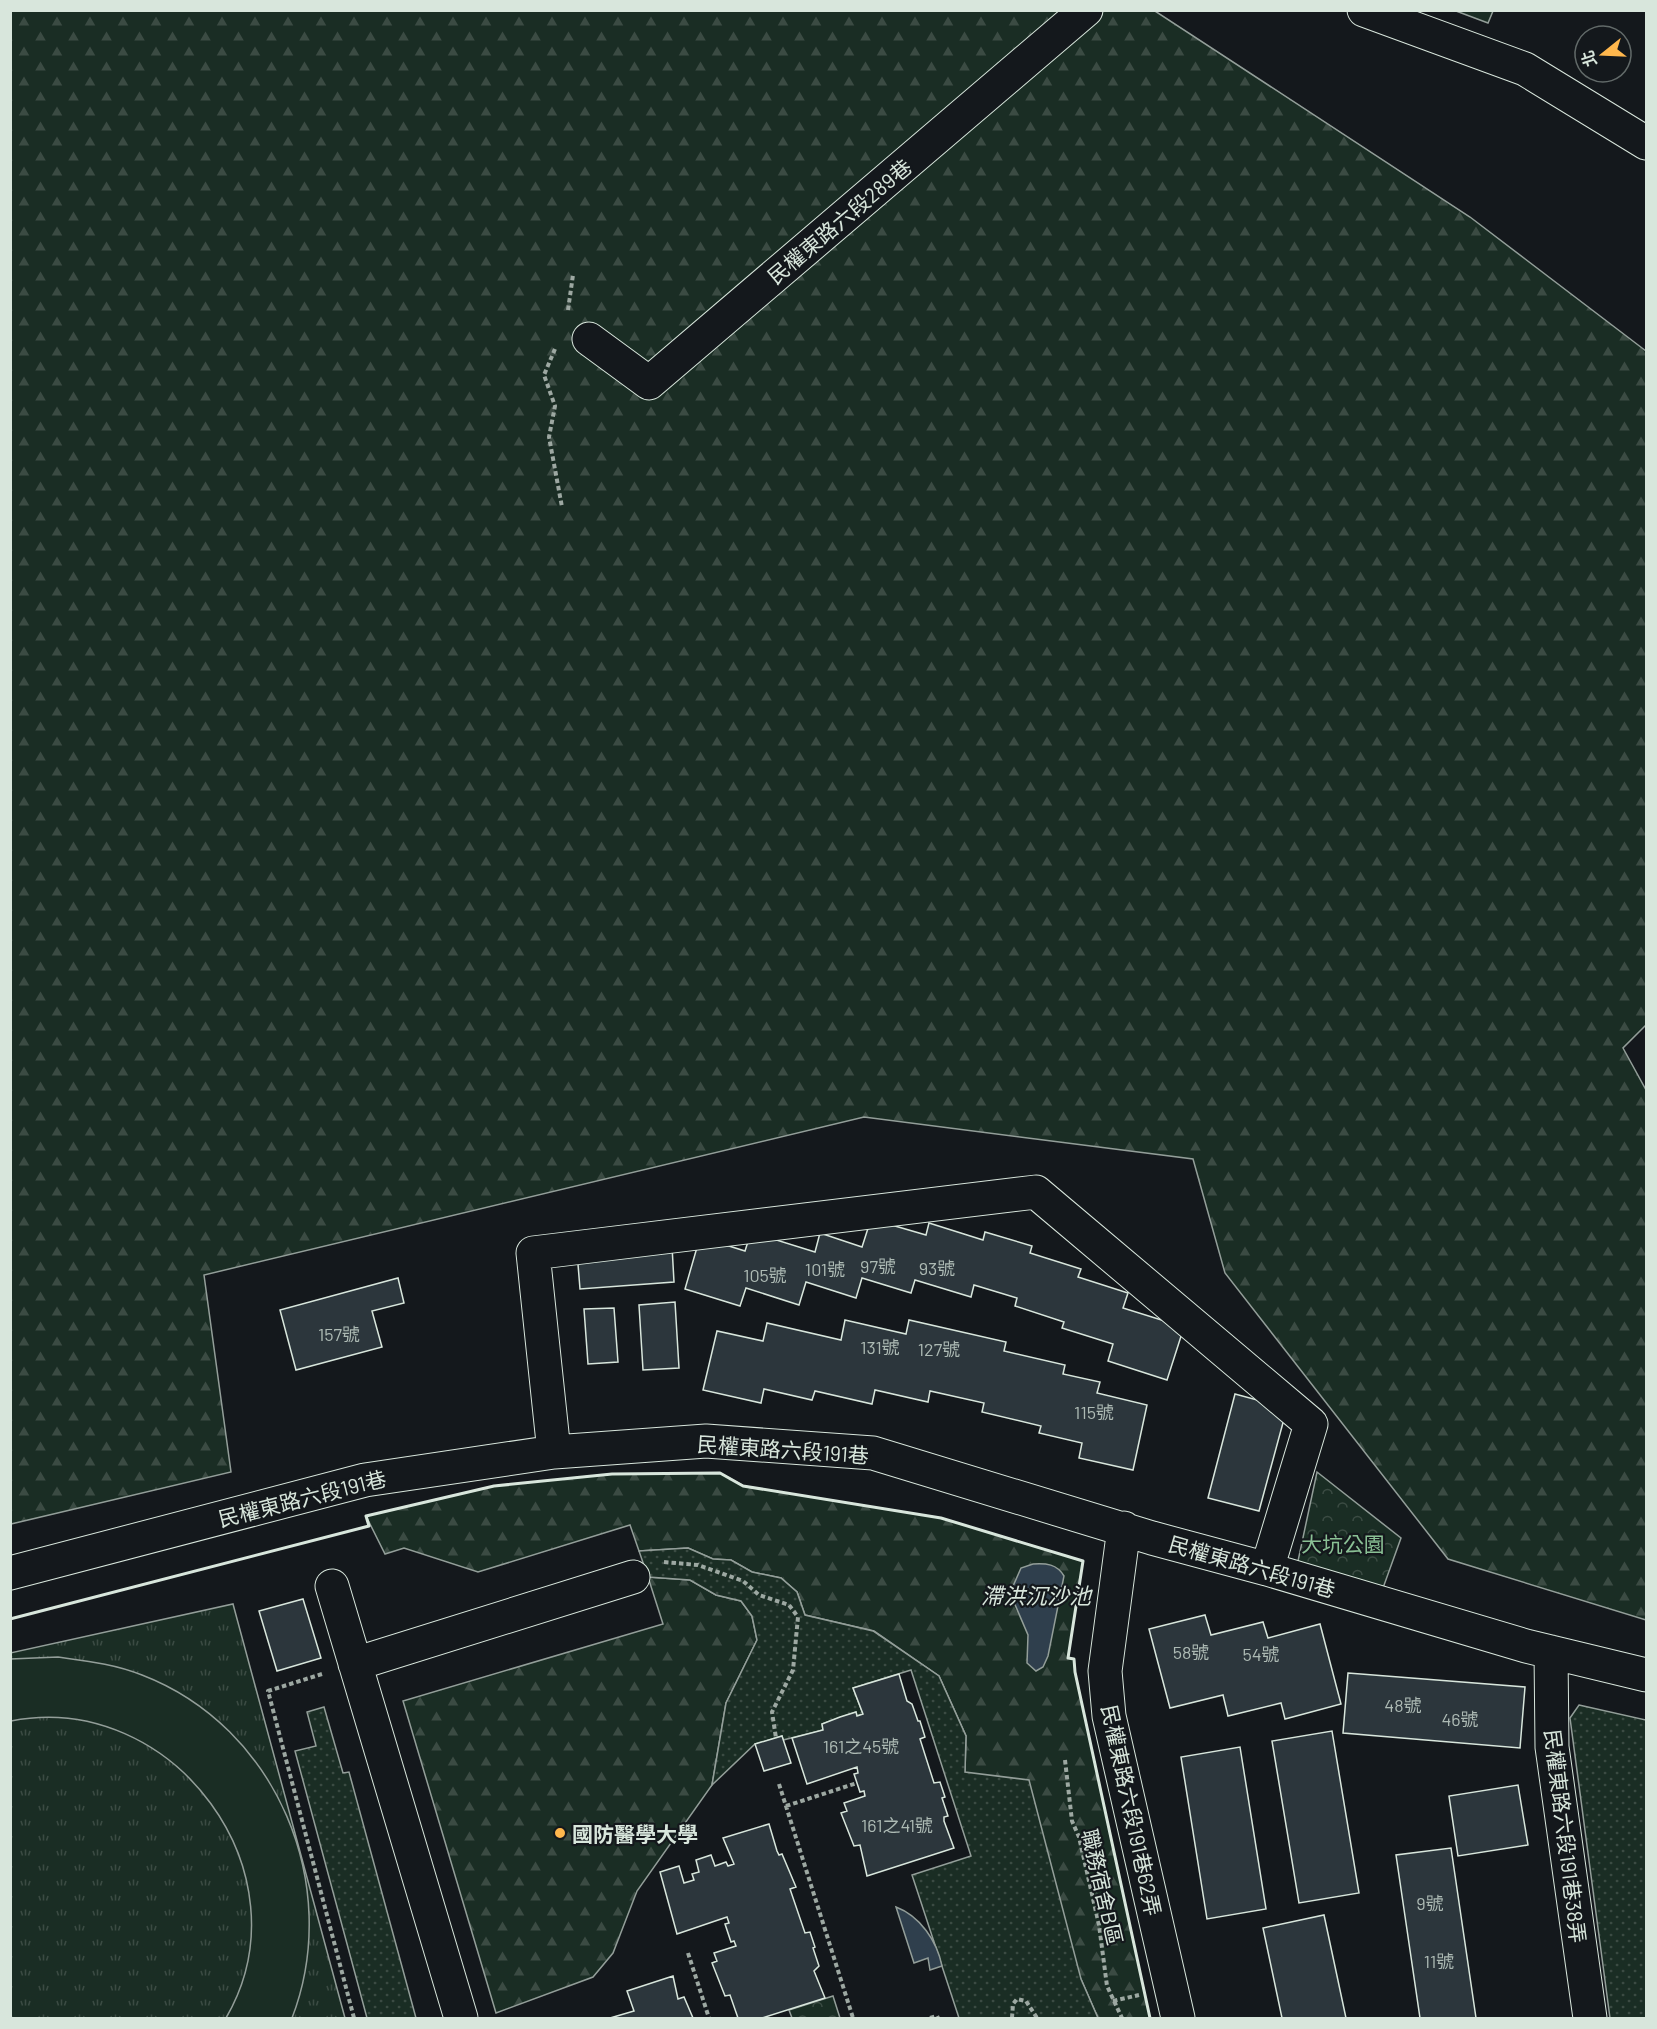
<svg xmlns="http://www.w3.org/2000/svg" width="1657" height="2029" font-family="Barlow,'Noto Sans TC',sans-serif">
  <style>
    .grass { fill: url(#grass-tufts); stroke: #939e99; stroke-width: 1.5 }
    .forest { fill: url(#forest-firs); stroke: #939e99; stroke-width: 1.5 }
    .park { fill: url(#park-crowns); stroke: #939e99; stroke-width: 1.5 }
    .garden { fill: url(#garden-dots); stroke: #939e99; stroke-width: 1.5 }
    .pitch { fill: #1a2d24; stroke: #939e99; stroke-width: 1.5 }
    .water { fill: #2f3f4d; stroke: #939e99; stroke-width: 1.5 }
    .building { fill: #2c363c; stroke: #d8e6dc; stroke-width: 1.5 }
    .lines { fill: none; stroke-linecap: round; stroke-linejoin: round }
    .minor-casing { stroke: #d8e6dc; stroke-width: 35 }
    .path { stroke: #9da8a2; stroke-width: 4; stroke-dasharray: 4.5 3; stroke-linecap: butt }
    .minor { stroke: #14181c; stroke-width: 33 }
    .wall { stroke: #d8e6dc; stroke-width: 3 }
    .poi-dot { fill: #ffb74d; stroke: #14181c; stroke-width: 2 }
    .labels { text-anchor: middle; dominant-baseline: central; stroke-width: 4.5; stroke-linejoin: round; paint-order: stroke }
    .number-label { font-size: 18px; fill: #adbab4 }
    .street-label { font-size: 21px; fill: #d8e6dc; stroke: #14181c }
    .park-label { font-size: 21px; fill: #8ac095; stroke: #14181c }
    .poi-label { font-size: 21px; font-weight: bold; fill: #d8e6dc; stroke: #14181c; text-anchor: start }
    .water-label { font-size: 22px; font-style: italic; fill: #d8e6dc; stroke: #14181c }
  </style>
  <defs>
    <pattern id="grass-tufts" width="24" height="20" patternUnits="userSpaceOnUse" patternTransform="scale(1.5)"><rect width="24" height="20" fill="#1a2d24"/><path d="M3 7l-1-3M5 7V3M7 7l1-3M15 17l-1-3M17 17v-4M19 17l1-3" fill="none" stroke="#3b4b43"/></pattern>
    <pattern id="forest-firs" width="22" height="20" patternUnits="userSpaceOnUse" patternTransform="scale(1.5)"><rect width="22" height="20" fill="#1a2d24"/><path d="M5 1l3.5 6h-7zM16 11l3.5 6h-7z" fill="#3b4b43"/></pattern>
    <pattern id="park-crowns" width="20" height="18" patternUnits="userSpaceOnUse" patternTransform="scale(1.5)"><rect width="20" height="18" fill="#1a2d24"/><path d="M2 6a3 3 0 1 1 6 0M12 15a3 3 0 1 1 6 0" fill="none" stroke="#3b4b43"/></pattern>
    <pattern id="garden-dots" width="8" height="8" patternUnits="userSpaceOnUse" patternTransform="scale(1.5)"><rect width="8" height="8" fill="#1a2d24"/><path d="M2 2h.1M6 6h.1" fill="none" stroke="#3b4b43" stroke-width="1.8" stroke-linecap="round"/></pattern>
  </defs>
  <rect width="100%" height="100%" fill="#14181c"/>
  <path class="grass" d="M1456,11H1493L1488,23Z
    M233,1604L345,2018H11L10,1653Z"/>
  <path class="forest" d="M10,11H1155L1470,217L1646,351V1025L1623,1048L1646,1090V1620L1448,1559L1225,1273L1193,1159L864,1117L204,1275L231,1472L11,1524Z
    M720,1473L744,1486L941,1518L1083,1561L1068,1658L1074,1659L1075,1672L1150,2018H1098L1081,1979L965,1772L966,1736L939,1676L874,1631L805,1615L797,1592L781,1578L752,1572L731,1560L713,1559L688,1548L639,1551L630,1525L478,1572L404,1548L385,1554L366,1516L494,1486L612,1474Z
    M648,1577L690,1580L716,1595L741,1601L752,1616L757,1640L726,1703L712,1785L637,1891L613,1953L593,1977L496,2013L403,1701L663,1624Z"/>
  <path class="park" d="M1317,1472L1401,1538L1383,1588L1295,1575Z
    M833,1996L840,2018H792L789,2010Z"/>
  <path class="garden" d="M688,1548L713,1559L731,1560L752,1572L781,1578L797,1592L805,1615L873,1631L939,1676L966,1736L965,1772L1029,1780L1081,1979L1098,2018H959L912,1875L971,1856L911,1670L853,1688L863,1714L857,1716L856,1712L822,1724L823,1730L783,1740L782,1736L755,1744L712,1785L726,1703L757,1640L752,1616L741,1601L716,1595L690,1580L648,1577L639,1551Z
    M1579,1705L1646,1720V2018H1610L1570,1718Z
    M324,1707L343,1773L349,1772L416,2018H367L295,1751L316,1746L307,1712Z"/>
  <path class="pitch" d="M58,1657C87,1661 115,1664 142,1675C277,1727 343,1885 292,2018H226C310,1874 173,1689 11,1721V1659Z"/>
  <path class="water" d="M1033,1564C1046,1563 1057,1564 1064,1576L1048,1656L1043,1667L1036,1671L1027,1663L1028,1635L1010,1593L1021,1568Z
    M896,1907C920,1916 937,1941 942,1966L930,1970L928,1958L914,1963Z"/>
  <path class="building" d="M871,1219L926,1235L929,1223L983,1240L985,1232L1032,1246L1030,1253L1081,1269L1078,1277L1128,1293L1123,1308L1184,1327L1167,1380L1108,1361L1113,1344L1062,1328L1064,1322L1015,1306L1017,1298L974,1285L971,1297L915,1280L911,1293L862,1278L856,1298L806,1282L799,1305L746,1288L740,1306L685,1289L700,1237L745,1251L751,1232L815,1252L820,1233L862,1247Z
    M672,1246L674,1282L580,1289L577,1252Z
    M398,1278L404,1303L372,1311L382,1347L296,1370L280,1310Z
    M675,1302L679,1368L643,1370L639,1305Z
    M614,1308L618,1362L588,1364L584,1309Z
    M845,1320L906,1334L909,1320L1006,1342L1004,1351L1065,1365L1063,1374L1100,1382L1097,1393L1147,1405L1133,1470L1079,1458L1082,1443L1039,1433L1041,1426L982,1412L984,1403L930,1391L928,1402L875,1390L872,1404L815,1391L812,1400L764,1389L761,1403L703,1390L717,1331L763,1341L767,1323L841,1340Z
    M1235,1394L1287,1408L1259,1511L1208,1498Z
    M303,1599L321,1658L277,1671L259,1611Z
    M1205,1615L1211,1635L1263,1622L1268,1638L1320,1624L1341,1704L1285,1719L1281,1703L1228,1716L1223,1695L1170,1708L1149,1629Z
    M1348,1673L1525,1687L1520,1748L1343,1733Z
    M899,1674L907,1701L912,1704L918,1721H920L925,1737L920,1739L934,1783L940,1782L945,1797L942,1798L948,1816L944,1817V1821L954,1848L867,1876L860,1845L854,1846L841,1813L847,1811L844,1803L865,1796L864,1791L860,1792L854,1774L858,1773L857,1767L807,1784L792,1738L823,1730L822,1724L840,1717L856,1712L857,1716L863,1714L853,1688Z
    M1332,1731L1359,1893L1299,1903L1272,1741Z
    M782,1736L791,1763L764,1771L755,1744Z
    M1240,1747L1266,1909L1207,1919L1181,1757Z
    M1518,1785L1528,1845L1458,1856L1449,1796Z
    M769,1824L777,1851L779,1855L782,1854L796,1887L790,1889L805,1933L810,1932L815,1947L813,1948L819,1966L814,1971L825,1998L762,2018H738L730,1995L725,1996L712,1963L717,1961L714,1953L736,1946L734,1941L731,1942L725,1924L729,1923L727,1917L677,1934L660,1872L679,1866L684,1883L694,1880L692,1874L699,1872L696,1860L711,1855L715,1866L726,1862L728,1866L734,1864L723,1838Z
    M1451,1848L1476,2018H1420L1396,1855Z
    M1324,1915L1346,2018H1282L1263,1928Z
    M673,1976L678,1999L684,1997L693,2018H610L634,2011L627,1991Z"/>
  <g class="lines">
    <defs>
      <path id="minor" d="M1364,10L1525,69L1646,143
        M589,339L649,383L1086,10
        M554,1452L533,1253L1036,1192L1311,1424L1267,1569
        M1124,1528L1105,1671L1109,1716L1178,2018
        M10,1573L365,1480L554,1452L706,1441L873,1453L1152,1538L1267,1569L1526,1646L1646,1675
        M332,1586L461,2018
        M1551,1652L1552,1747L1590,2018
        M355,1664L633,1577"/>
    </defs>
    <use href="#minor" class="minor-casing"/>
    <path class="path" d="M568,310L573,275
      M555,349L544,375L555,406L549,437L562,507
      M664,1562L698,1565L743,1581L759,1595L789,1605L798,1617L793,1670L772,1712L776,1738
      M322,1674L268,1691L354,2018
      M1065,1760L1072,1821L1079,1837L1099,1925L1107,1986L1122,2018
      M779,1784L853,2018
      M786,1806L857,1783
      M688,1953L709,2018
      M1113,2001L1139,1995
      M930,2018L937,2016L938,2018
      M1012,2018L1013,2004L1017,1999L1026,2001L1037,2018"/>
    <use href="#minor" class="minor"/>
    <path class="wall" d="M10,1619L369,1526L366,1516L494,1486L612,1474L720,1473L743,1486L941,1518L1083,1561L1068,1658L1074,1659L1075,1672L1150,2018"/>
  </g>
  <circle class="poi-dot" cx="560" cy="1833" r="6"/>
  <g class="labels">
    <g class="number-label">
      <text x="878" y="1266">97號</text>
      <text x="937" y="1268">93號</text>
      <text x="825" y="1269">101號</text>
      <text x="765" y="1275">105號</text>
      <text x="339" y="1334">157號</text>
      <text x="880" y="1347">131號</text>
      <text x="939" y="1349">127號</text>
      <text x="1094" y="1412">115號</text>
      <text x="1191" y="1652">58號</text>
      <text x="1261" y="1654">54號</text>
      <text x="1403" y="1705">48號</text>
      <text x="1460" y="1719">46號</text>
      <text x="861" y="1746">161之45號</text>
      <text x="897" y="1825">161之41號</text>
      <text x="1430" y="1903">9號</text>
      <text x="1439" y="1961">11號</text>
    </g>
    <g class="street-label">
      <text transform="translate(839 221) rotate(-40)">民權東路六段289巷</text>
      <text transform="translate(783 1449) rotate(4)">民權東路六段191巷</text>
      <text transform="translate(302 1498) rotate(-14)">民權東路六段191巷</text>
      <text transform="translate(1252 1566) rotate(16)">民權東路六段191巷</text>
      <text transform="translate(1132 1810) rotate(78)">民權東路六段191巷62弄</text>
      <text transform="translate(1566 1836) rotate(83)">民權東路六段191巷38弄</text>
      <text transform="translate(1103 1887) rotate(77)">職務宿舍B區</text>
    </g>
    <g class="park-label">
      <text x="1343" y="1543">大坑公園</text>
    </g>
    <g class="poi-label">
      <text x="572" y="1833">國防醫學大學</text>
    </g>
    <g class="water-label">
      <text x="1036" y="1595">滯洪沉沙池</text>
    </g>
  </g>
  <rect width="1657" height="2029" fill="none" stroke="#d8e6dc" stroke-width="24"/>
  <g transform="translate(1603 54) rotate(252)"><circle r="28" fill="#14181c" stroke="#626a69" stroke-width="1.5"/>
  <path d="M0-4.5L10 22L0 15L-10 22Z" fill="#ffb74d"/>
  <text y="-9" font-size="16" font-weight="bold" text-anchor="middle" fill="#d8e6dc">北</text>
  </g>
</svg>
